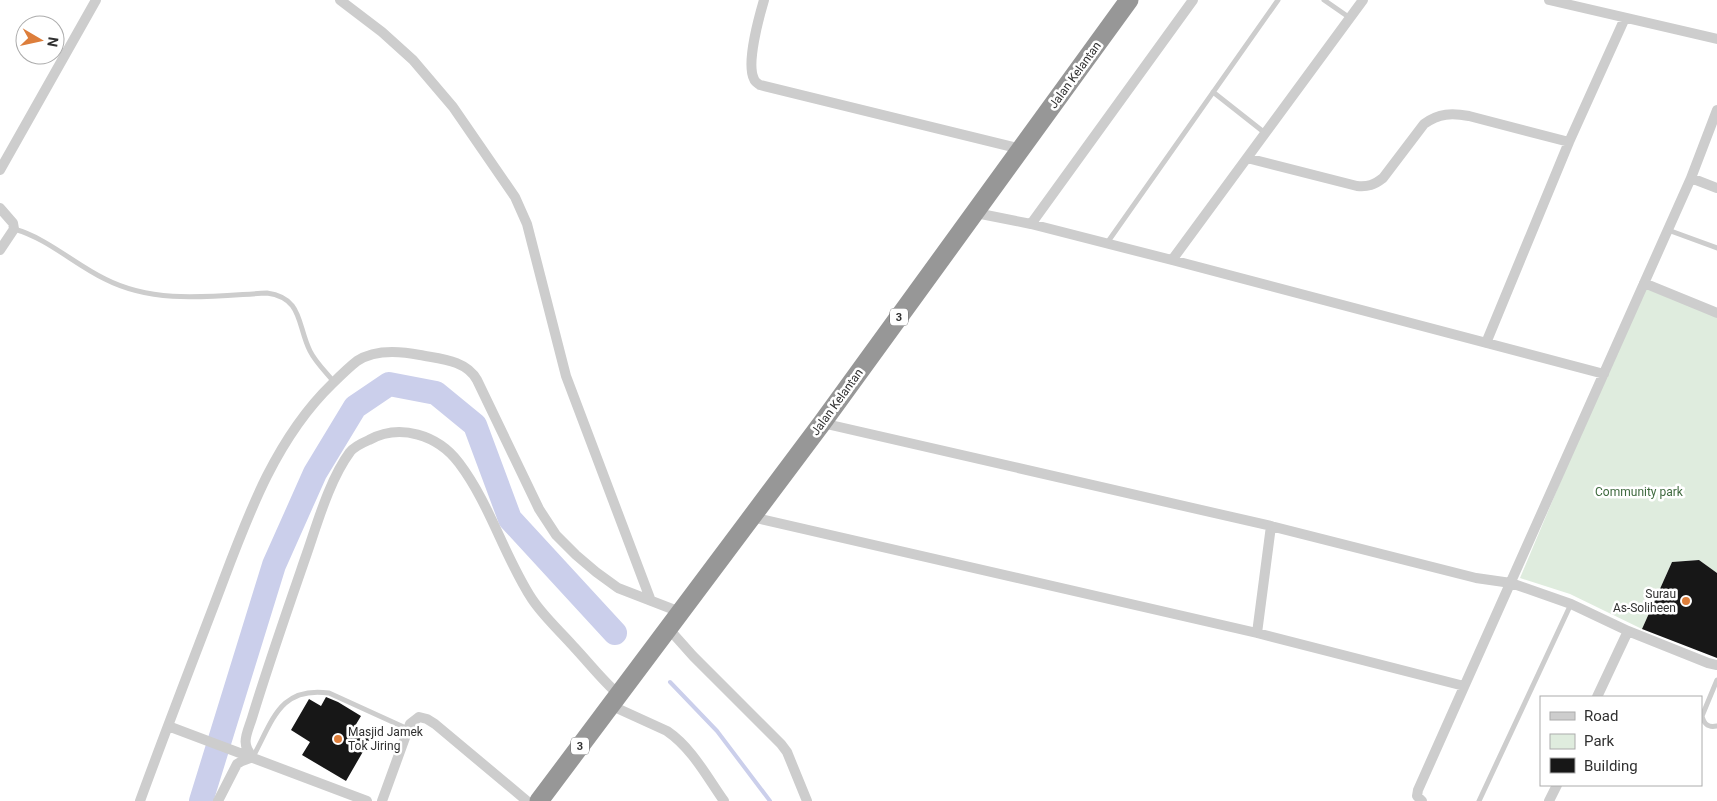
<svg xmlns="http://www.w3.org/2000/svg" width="1717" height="801" font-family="Roboto,sans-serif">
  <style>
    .green { fill: #dfecde }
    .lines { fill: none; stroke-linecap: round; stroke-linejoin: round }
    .stream { stroke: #cbcfeb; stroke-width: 4 }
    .river { stroke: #cbcfeb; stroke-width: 24 }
    .building { fill: #171717 }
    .lane { stroke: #cdcdcd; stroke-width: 5 }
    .street { stroke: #cdcdcd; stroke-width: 10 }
    .highway { stroke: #979797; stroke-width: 19 }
    .poi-dot { fill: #dd7e3b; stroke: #fff; stroke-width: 2 }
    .labels { text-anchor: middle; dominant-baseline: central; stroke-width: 5; stroke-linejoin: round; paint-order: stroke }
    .shield { fill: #fff; stroke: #6e6e6e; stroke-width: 1 }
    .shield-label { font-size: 11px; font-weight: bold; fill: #303030 }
    .street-label { font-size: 12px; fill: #303030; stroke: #fff }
    .park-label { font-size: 12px; fill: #3f6a3f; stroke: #fff }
    .poi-label { font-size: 12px; fill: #303030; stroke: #fff; text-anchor: end }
  </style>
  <rect width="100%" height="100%" fill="#fff"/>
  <path class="green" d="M1644,283L1717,313V573L1699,560L1672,562L1642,629L1570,594L1520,578Z"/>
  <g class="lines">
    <path class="stream" d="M670,682L717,731L770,801"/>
    <path class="river" d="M201,801L274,565L315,473L355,407L389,384L436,393L475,425L510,519L615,633"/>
  </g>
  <path class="building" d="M1699,560L1717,573V658L1642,629L1672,562Z
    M326,697L338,702L361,716L355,726L372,736L346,781L302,755L310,742L291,730L309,699L321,706Z"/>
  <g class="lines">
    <path class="lane" d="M1324,0L1350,18
      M1213,92L1265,133
      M14,229C47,238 74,264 105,279C156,305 212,296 267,293C303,298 297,325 310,351C316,363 326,372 334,382
      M1668,230L1717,248
      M1107,243L1278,0
      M1717,680L1702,716C1704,724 1708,728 1717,726
      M253,757C273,720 280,686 329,693L408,729
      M1479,801L1571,604"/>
    <path class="street" d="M340,0L382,32L413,60L453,107L515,197L527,224L566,376L651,601
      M764,0C759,17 746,64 754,79C755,82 757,83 760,85L1021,149
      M1549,0L1717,39
      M1247,158L1357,186C1368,187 1374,185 1383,178L1424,124C1439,113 1452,113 1469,116L1569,142
      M0,170L96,0
      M1691,178L1717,188
      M0,208L13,223L14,229L0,250
      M976,213L1031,224L1172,260L1604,374
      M1031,224L1193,0
      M1172,260L1363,0
      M1644,283L1717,313
      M1486,343L1569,142L1625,18
      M822,423L1271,526L1476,578L1511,583L1571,604L1628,631L1708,663L1717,665
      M752,517L1257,633L1464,686
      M668,628L693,656L781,744L787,752L807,801
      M1257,633L1271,526
      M1597,697L1628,631
      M610,705L667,731C692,748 707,777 724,801
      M168,726L367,801
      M140,801C163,738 187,676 211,613C242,533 269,445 332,384C340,376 348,368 357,361C375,349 400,351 420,355C440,359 466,360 477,380L539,509L556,535L576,555L596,572L618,588L680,612
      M218,801L237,764L242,761L253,757C240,744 247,734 252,718C269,662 288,608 307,553C318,521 330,479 350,452C354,447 362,443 369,440C400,423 438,435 459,463C490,504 504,556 532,599C544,617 560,631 574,647C589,663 602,680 618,694
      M382,801L410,724L419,717L427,719L435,724L527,801
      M1422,801L1417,796L1418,790L1691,178L1717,110
      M1549,801L1557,785"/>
    <path class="highway" d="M539,801L822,423L1129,0"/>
  </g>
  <g class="poi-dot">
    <circle cx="1686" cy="601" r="5"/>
    <circle cx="338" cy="739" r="5"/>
  </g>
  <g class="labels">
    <g class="shield">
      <rect x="890" y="308.5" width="18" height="17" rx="4"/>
      <rect x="571" y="737.5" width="18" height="17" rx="4"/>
    </g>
    <g class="shield-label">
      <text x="899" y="317">3</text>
      <text x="580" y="746">3</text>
    </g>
    <g class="street-label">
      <text transform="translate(1075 75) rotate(-54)">Jalan Kelantan</text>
      <text transform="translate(837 402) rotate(-54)">Jalan Kelantan</text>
    </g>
    <g class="park-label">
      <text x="1639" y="492">Community park</text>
    </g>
    <g class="poi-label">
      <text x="1676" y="594">Surau<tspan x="1676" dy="14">As-Soliheen</tspan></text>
      <text x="348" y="732" text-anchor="start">Masjid Jamek<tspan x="348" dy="14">Tok Jiring</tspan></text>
    </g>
  </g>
  <rect x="1540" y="696" width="162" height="90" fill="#ffffff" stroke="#acacac"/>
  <rect x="1550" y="712" width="25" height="8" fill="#cdcdcd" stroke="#acacac"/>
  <text x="1584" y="721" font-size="15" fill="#303030">Road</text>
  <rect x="1550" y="734" width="25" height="15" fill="#dfecde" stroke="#acacac"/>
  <text x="1584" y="746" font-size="15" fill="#303030">Park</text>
  <rect x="1550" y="758" width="25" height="15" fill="#171717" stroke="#acacac"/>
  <text x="1584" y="771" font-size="15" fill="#303030">Building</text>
  <g transform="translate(40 40) rotate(99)"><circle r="24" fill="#ffffff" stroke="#acacac"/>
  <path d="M0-4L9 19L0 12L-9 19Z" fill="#dd7e3b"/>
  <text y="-8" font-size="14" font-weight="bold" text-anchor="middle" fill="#303030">N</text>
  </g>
</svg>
